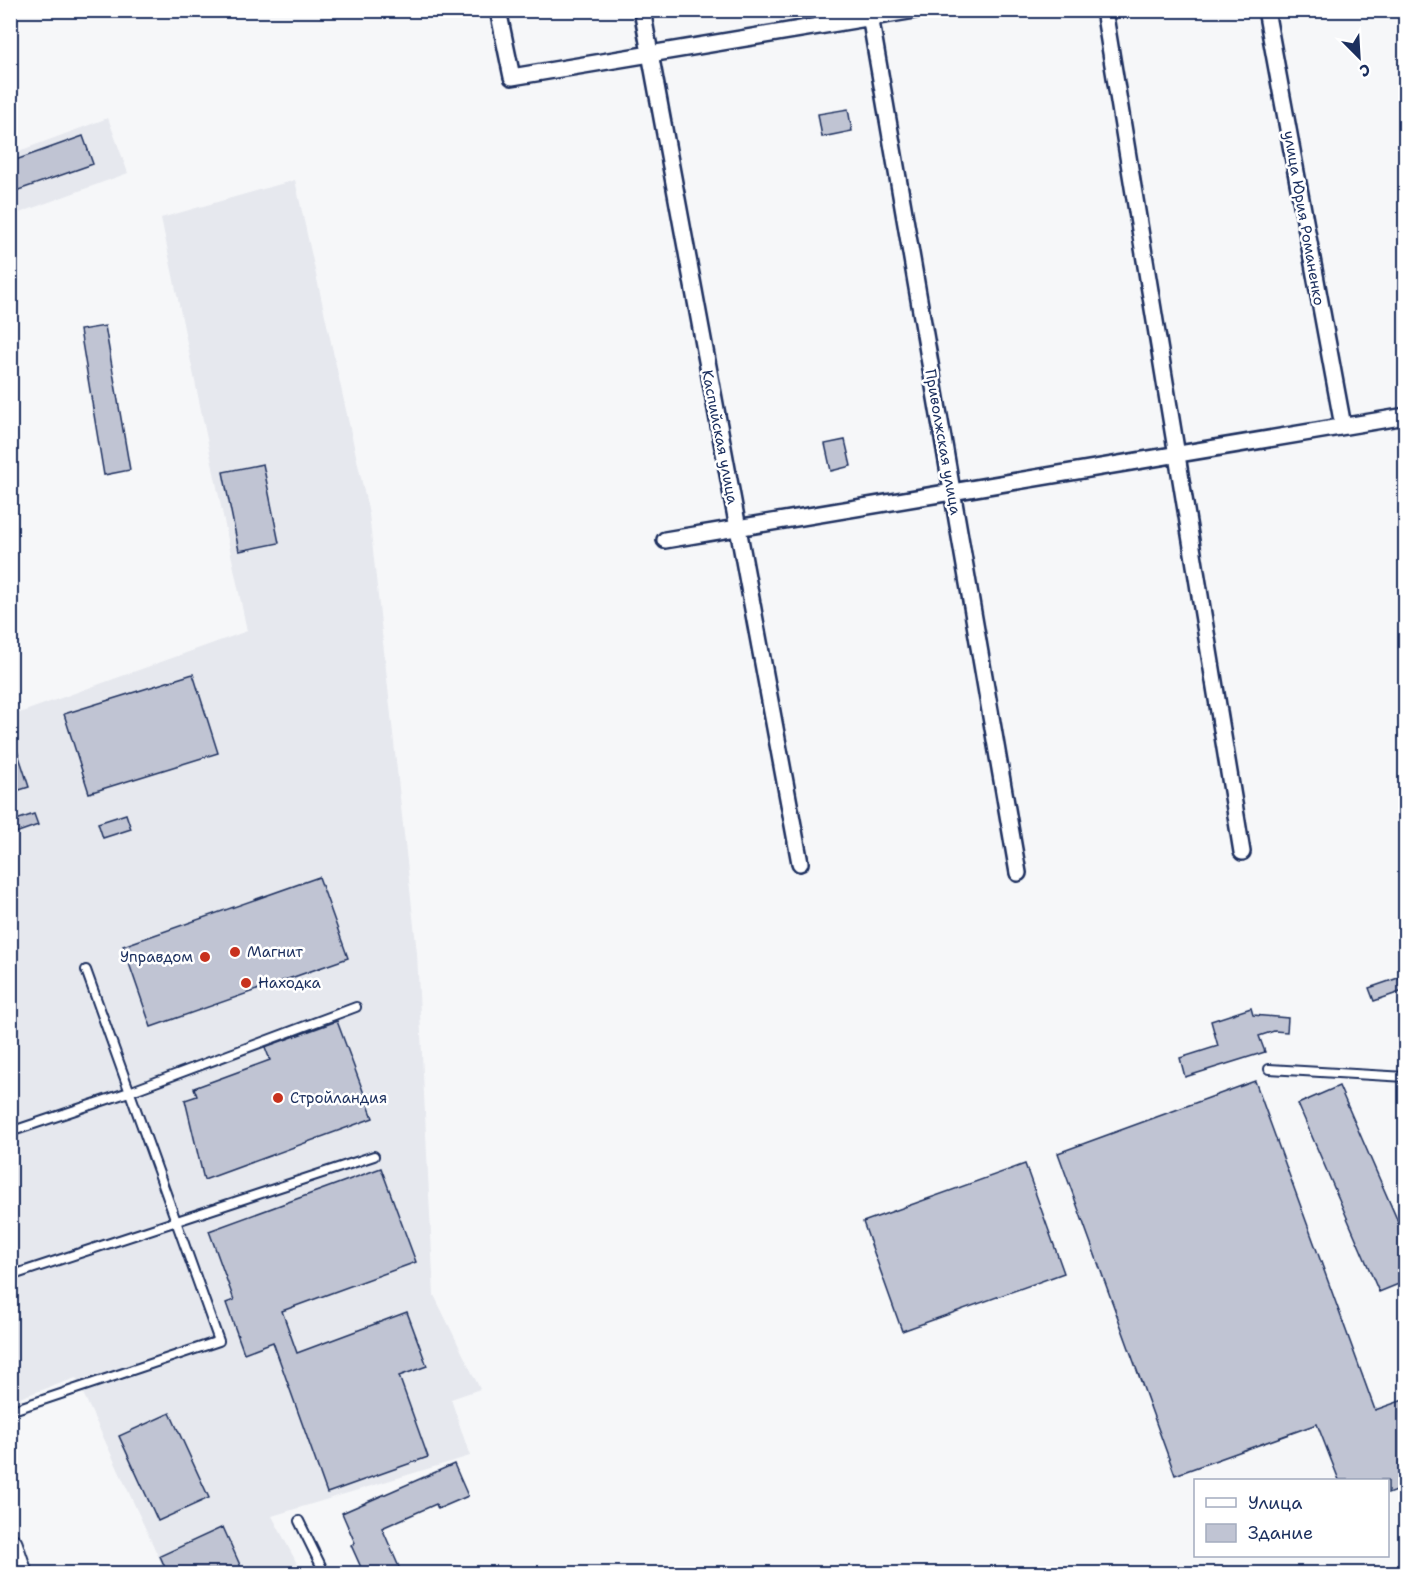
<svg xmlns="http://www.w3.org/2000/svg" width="1416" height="1584" font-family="'Shantell Sans',sans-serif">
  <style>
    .built { fill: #e6e8ee }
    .building { fill: #c0c4d3; stroke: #1b2f5e; stroke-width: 1.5 }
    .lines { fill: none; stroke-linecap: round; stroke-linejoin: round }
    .lane-casing { stroke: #1b2f5e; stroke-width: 12 }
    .street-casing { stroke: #1b2f5e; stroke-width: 20 }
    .primary-casing { stroke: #1b2f5e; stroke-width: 28 }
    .lane { stroke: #fff; stroke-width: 8 }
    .street { stroke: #fff; stroke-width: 15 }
    .primary { stroke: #fff; stroke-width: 24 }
    .poi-dot { fill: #c8321e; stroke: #fff; stroke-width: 2 }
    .labels { text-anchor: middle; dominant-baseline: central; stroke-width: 5; stroke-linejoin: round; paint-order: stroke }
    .street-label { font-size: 15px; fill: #1b2f5e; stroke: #fff }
    .poi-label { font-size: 15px; fill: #1b2f5e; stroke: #fff; text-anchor: start }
  </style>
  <rect width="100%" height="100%" fill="#f6f7f9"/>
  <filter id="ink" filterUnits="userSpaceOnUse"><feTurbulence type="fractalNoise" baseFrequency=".0167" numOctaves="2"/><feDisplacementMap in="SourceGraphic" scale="12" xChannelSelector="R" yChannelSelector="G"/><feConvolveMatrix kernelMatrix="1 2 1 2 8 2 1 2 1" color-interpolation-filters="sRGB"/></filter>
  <g filter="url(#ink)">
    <path class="built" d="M108,118L128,173L11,216V154Z
      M295,180L369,514L417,953L434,1295L480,1389L451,1399L470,1456L272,1516L302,1573H166L76,1378L11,1401V716L247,631L161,218Z"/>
    <path class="building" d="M848,109L852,131L822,137L818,114Z
      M83,136L93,164L10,193V162Z
      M105,326L130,470L104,475L80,330Z
      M845,440L851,466L831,471L825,444Z
      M263,464L279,543L239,551L223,472Z
      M193,674L218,753L89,793L64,714Z
      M13,738L29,787L10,793V739Z
      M34,814L38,825L10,835V822Z
      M126,814L131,829L103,838L98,823Z
      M319,877L348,958L151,1027L123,946Z
      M1401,977L1406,990L1374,1001L1369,988Z
      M1251,1008L1253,1015L1288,1018L1287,1032L1274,1031L1259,1036L1265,1052L1185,1077L1180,1058L1218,1046L1211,1021Z
      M337,1021L373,1118L204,1180L185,1100L197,1096L194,1088L270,1060L265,1047Z
      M1255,1081L1375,1410L1406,1399V1487L1388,1494V1480H1339L1317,1424L1175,1475L1058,1153Z
      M1339,1086L1406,1240V1281L1379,1292L1298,1104Z
      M1025,1164L1064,1273L902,1331L863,1222Z
      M381,1168L416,1262L282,1311L297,1353L407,1312L427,1366L399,1376L428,1457L327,1493L273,1342L244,1353L226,1303L234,1300L209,1231Z
      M170,1413L209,1498L158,1521L119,1436Z
      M454,1464L468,1496L438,1509L436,1504L382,1528L402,1574H364L351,1545L355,1543L342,1513Z
      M223,1527L244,1574H168L160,1556Z"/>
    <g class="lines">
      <defs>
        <path id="lane" d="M1269,1069L1406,1077
          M10,1132L129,1092L356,1007
          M10,1276L374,1156
          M10,1411L219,1341L86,970
          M299,1521L325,1574"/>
        <path id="street" d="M498,10L512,77L915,10
          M642,10L800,863
          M869,10L1018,873
          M1104,10L1242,852
          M1266,10L1343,426
          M665,540L1406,416"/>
        <path id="primary" d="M10,1545L20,1574"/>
      </defs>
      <use href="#lane" class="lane-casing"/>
      <use href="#street" class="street-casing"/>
      <use href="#primary" class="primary-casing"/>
      <use href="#lane" class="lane"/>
      <use href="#street" class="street"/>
      <use href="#primary" class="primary"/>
    </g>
  </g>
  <g class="poi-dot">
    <circle cx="235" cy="952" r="6"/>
    <circle cx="205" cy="957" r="6"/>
    <circle cx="246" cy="983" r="6"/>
    <circle cx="278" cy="1098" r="6"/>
  </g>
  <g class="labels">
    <g class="street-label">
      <text transform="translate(1304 218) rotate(80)">улица Юрия Романенко</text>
      <text transform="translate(720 437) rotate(79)">Каспийская улица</text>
      <text transform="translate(943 442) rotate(80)">Приволжская улица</text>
    </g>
    <g class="poi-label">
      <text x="247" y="952">Магнит</text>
      <text x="193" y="957" text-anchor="end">Управдом</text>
      <text x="258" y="983">Находка</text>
      <text x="290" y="1098">Стройландия</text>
    </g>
  </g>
  <rect width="1416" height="1584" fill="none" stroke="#fff" stroke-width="36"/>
  <rect x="18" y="18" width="1380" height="1548" fill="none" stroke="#1b2f5e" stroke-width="2" filter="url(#ink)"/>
  <rect x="1194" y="1479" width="195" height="78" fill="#ffffff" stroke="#a4acbf" stroke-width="1.5"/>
  <rect x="1206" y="1498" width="30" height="9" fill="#ffffff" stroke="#a4acbf" stroke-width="1.5"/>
  <text x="1248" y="1509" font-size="18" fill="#1b2f5e">Улица</text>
  <rect x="1206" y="1524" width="30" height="18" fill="#c0c4d3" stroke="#a4acbf" stroke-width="1.5"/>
  <text x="1248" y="1539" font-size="18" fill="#1b2f5e">Здание</text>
  <g transform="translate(1359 57) rotate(156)" stroke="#ffffff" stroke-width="4.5" paint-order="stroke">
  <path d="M0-4.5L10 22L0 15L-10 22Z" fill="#1b2f5e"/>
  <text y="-9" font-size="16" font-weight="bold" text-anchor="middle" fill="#1b2f5e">С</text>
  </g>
</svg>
